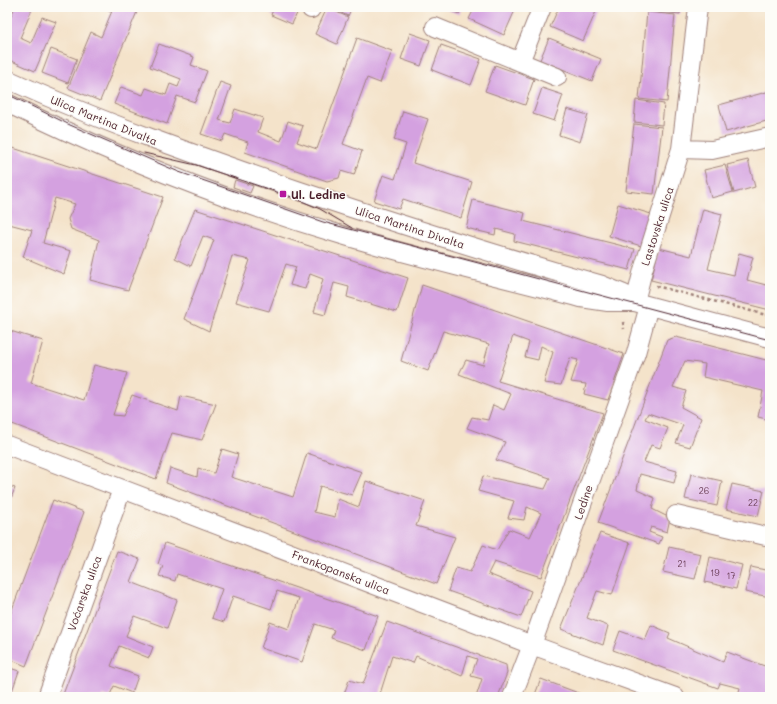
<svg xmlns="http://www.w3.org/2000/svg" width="777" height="704" font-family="Mali,sans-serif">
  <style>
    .building { fill: #d4a1e0 }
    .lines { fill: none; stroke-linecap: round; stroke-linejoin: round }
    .minor-casing { stroke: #9f817a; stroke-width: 20 }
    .path { stroke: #9f817a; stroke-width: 2.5; stroke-dasharray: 3 3; stroke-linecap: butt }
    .minor { stroke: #fff; stroke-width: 18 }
    .tram { stroke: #4a1f2b; stroke-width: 1 }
    .poi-dot { fill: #b5179e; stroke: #fdfcf7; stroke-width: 1.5 }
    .labels { text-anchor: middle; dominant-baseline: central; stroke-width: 3; stroke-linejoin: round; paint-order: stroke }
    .number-label { font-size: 9px; fill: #6c4058 }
    .street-label { font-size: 11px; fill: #4a1f2b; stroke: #fdfcf7 }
    .poi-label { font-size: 11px; font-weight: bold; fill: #4a1f2b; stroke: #fdfcf7; text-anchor: start }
  </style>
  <rect width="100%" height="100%" fill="#fdfcf7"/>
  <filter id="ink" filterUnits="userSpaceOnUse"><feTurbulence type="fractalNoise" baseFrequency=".025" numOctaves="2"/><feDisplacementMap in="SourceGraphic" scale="8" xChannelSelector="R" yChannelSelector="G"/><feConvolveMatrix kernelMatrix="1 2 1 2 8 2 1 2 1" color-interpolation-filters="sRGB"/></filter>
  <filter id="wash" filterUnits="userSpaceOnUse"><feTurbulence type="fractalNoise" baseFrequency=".012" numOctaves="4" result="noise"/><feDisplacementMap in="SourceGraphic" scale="16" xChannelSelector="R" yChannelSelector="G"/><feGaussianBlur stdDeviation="0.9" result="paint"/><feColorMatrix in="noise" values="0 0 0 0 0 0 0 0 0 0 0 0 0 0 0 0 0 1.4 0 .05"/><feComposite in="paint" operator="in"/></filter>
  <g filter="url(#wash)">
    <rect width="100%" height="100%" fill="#f4e3ca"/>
    <g id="blocks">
      <path class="building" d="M15,7H33L20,38L31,43L42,17L56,22L35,71L7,59V25Z
        M107,7H139L100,101L68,88L91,32L101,37L112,11L106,9Z
        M274,7H300L292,24L271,15Z
        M328,7H352L348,16Z
        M439,7H462L459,14Z
        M475,7H515L516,8L504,35L469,19Z
        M559,7H598L583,41L550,27Z
        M652,7H681L680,14L652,11Z
        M327,8L348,17L337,44L315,34Z
        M647,12L675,15L667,102L639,99Z
        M410,33L430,40L421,66L401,59Z
        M357,38L392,51L380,83L367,78L343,144L362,151L354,175L341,171L339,178L327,181L245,152L248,142L225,134L222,141L201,134L220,82L231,86L219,120L230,123L235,109L263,118L258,132L281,141L288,121L303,126L297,142L317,149Z
        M549,38L601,59L592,81L540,60Z
        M159,44L194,57L191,65L207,71L195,102L177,96L167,124L114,104L121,87L143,95L146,88L166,95L170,84L178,87L181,79L150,67Z
        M441,45L481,59L471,85L432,70Z
        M51,49L77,59L68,83L42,73Z
        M495,65L534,79L525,105L485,91Z
        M542,88L563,95L554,121L533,114Z
        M770,91V120L726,132L719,105Z
        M636,100L664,104L662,125L634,122Z
        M567,109L588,115L580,142L559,135Z
        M403,111L428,119L413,163L472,182L461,218L403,199L399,209L374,201L383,175L395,179L406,144L394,140Z
        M634,124L662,127L654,194L626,191Z
        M7,146L163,197L128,290L90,280L99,240L71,229L68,219L75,204L55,198L43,243L71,251L64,274L23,257L32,230L9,224L7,228Z
        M748,160L755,187L734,193L727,165Z
        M725,165L733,192L711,198L704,170Z
        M235,180L253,186L250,193L233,187Z
        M473,200L525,213L523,221L635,249L629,270L514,241L515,234L496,229L495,235L466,228Z
        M618,204L651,214L641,246L609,236Z
        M195,209L408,278L397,312L347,297L349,287L334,283L325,315L314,312L323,279L310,274L305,289L290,285L296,267L286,264L269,311L236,302L250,260L232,256L209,331L184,319L214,240L203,236L191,266L175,258Z
        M703,209L722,214L708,269L734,275L739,253L753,257L747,280L770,286V310L651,280L659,248L691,256Z
        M422,285L624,354L608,400L584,394L586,384L571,382L578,360L570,358L561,385L544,383L553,352L541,346L538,360L525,357L529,342L513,336L498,381L603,413L541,577L494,562L488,574L531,591L521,617L448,591L456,568L470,572L483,545L497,550L509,529L530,537L541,513L527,507L524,520L508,518L514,501L478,491L483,476L545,489L550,478L496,460L505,442L467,428L472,417L488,420L493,405L504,410L511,394L459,374L466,360L483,365L489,344L443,331L428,371L401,361Z
        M7,330L43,341L31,383L84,400L94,365L127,373L113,415L123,416L132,395L178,411L181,396L216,404L202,440L172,433L156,479L7,422Z
        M676,337L770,361V420L758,417L763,391L703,377L705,364L685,361L673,387L686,391L681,407L701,418L690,447L676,443L683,425L648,413L645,419L668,428L660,448L651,445L644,462L677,471L674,483L640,474L637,490L655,498L652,509L670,518L667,532L651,527L649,532L662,537L659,544L598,523L667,340Z
        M222,449L238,454L231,477L293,497L307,453L362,472L352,495L320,486L314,512L335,517L338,499L359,507L366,481L425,501L416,526L455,537L436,584L166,483L170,468L197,477L198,468L214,473Z
        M691,474L722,481L717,506L685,499Z
        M732,484L764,491L758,516L726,509Z
        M7,485L15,488L7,509Z
        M53,500L84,512L26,666L7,658V623Z
        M600,533L630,543L612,595L597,591L587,618L608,626L603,645L561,629Z
        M165,543L378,616L366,650L331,638L334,630L315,624L302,662L261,648L270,622L289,629L299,598L277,591L271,609L233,596L224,622L212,618L222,589L177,574L175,581L159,576L163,566L158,564Z
        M669,547L701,554L695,579L663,572Z
        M117,551L140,559L131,582L177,600L167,628L134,616L126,636L153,647L149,658L119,646L111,666L138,676L132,693L114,686L109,697L102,695V697H62Z
        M710,557L742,565L736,589L705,582Z
        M751,567L770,571V597L745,592Z
        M387,622L506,665L507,673L498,697H476L482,679L471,676L477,659L468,656L462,676L416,656L413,663L392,656L379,697H343L349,680L363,684Z
        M651,625L670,633L668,638L723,662L727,652L770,668V697H741L738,695L740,688L720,683L718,688L613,650L620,631L645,640Z
        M7,667L19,671L10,697H7Z
        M541,679L589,697H534Z"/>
    </g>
  </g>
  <g filter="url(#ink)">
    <use href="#blocks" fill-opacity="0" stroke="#9f817a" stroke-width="1"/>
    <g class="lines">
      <defs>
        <path id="minor" d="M311,9L312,7
          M435,27L557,77
          M520,62L542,7
          M7,79C101,122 199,156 297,190C398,224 499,256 602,285L624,294L635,302
          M7,103C116,157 228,201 345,236C422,259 502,277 581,298L608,302H635L770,338
          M681,149L712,150L770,137
          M635,302L643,270L681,149L698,7
          M7,445L532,645L675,697
          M676,515L770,537
          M47,697L122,489
          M512,697L532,645L636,353L649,306"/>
      </defs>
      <use href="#minor" class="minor-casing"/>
      <path class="path" d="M656,286L770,316
        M623,322L624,329"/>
      <use href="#minor" class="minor"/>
      <path class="tram" d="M7,94L70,125L179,172L323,222L770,340
        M144,153L196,165L295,198L320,209L352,228"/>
    </g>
  </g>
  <rect class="poi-dot" x="279" y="190" width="8" height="8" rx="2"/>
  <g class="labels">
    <g class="number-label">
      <text x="704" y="490">26</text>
      <text x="753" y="502">22</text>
      <text x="682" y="563">21</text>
      <text x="715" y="572">19</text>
      <text x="731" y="575">17</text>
    </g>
    <g class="street-label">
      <text transform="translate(104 120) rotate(22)">Ulica Martina Divalta</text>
      <text transform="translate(657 226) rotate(-72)">Lastovska ulica</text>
      <text transform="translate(410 227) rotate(18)">Ulica Martina Divalta</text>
      <text transform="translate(583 502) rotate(-71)">Ledine</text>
      <text transform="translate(341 572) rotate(21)">Frankopanska ulica</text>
      <text transform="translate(84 593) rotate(-70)">Voćarska ulica</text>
    </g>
    <g class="poi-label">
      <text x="291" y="194">Ul. Ledine</text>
    </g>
  </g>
  <rect width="777" height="704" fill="none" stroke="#fdfcf7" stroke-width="24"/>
</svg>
